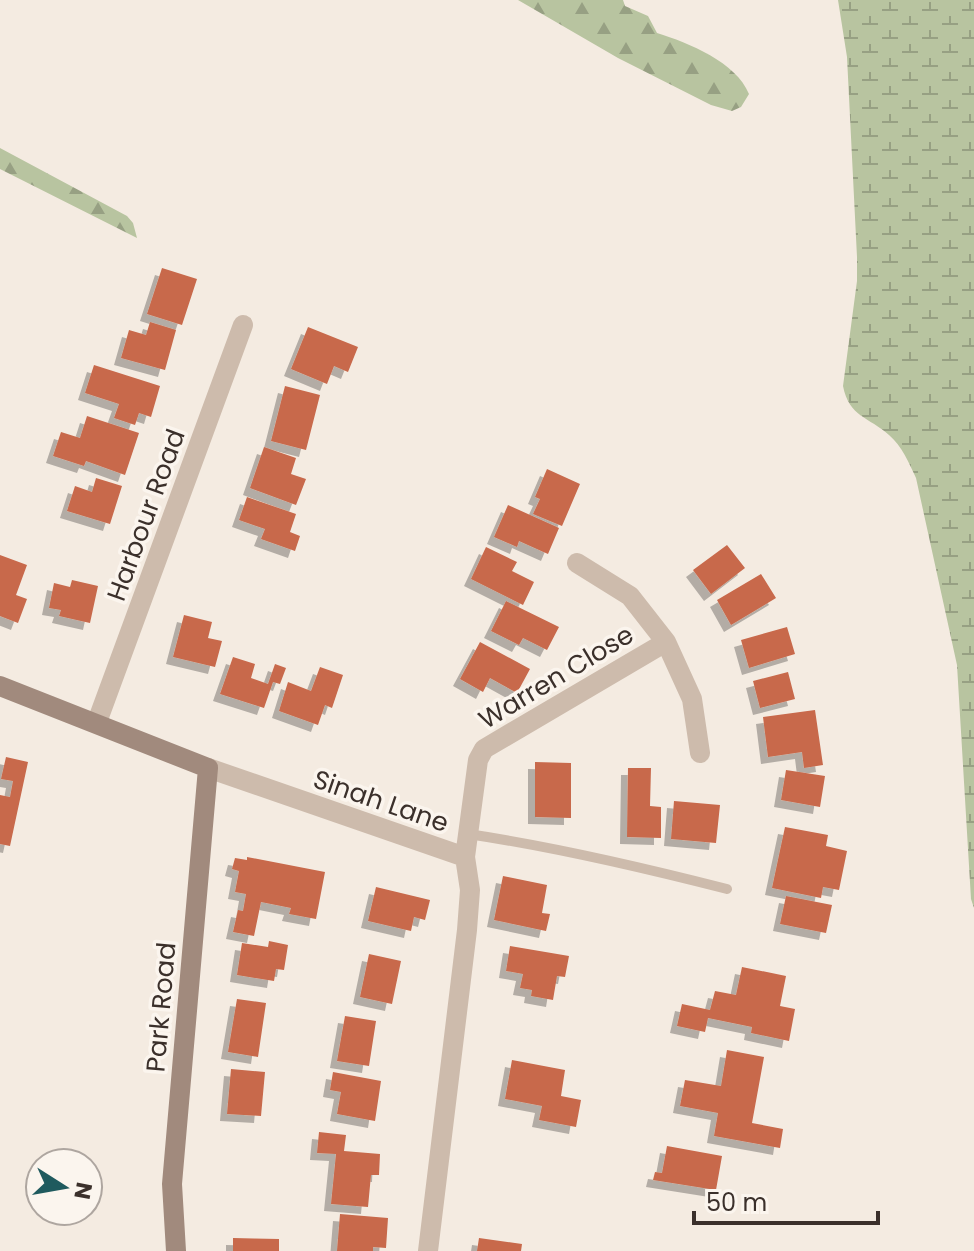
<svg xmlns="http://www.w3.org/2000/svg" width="974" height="1251" font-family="Poppins,sans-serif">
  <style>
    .forest { fill: url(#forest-firs) }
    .wetland { fill: url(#wetland-marsh) }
    .building { fill: #c8694b; filter: url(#shadow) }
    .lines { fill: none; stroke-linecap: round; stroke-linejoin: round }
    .lane { stroke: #cdbbac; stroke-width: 10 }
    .street { stroke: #cdbbac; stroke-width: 20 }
    .secondary { stroke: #a18a7d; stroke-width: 20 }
    .labels { text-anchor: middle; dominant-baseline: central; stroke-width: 7; stroke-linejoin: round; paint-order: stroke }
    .street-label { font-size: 26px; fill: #3b302b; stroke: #fbf5ee }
  </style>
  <defs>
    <pattern id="forest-firs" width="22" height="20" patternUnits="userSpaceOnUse" patternTransform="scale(2)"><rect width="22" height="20" fill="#b8c4a0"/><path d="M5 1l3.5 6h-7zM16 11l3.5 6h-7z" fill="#97a083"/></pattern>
    <pattern id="wetland-marsh" width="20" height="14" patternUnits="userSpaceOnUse" patternTransform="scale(2)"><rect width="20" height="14" fill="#b8c4a0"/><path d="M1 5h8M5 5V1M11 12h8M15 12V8" fill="none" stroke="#97a083"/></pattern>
    <filter id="shadow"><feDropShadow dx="-7" dy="7" stdDeviation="0" flood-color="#0004"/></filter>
  </defs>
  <rect width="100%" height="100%" fill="#f4ebe1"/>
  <path class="forest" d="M518,0H623L625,6L648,16L657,33C689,43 736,62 749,94L741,107L732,111L711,105L618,58Z
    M0,148L127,216L133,223L137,238L0,169Z"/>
  <path class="wetland" d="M838,0H974V908L971,899L957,665L916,478C909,463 902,446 889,435C869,417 849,417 843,386L857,281V257L847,57Z"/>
  <path class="building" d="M162,268L197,279L182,325L147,314Z
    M150,322L176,330L165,370L121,358L129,330L146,335Z
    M308,327L358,347L348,372L334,366L327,384L291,369Z
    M94,365L160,386L151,417L139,413L135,425L114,418L119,404L85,393Z
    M285,386L320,395L306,450L271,441Z
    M87,416L139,433L125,475L86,461L84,466L53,456L61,432L80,438Z
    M264,447L296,458L291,474L306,479L296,505L250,488Z
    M547,469L580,484L562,526L533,514L540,499L535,497Z
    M96,478L122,486L110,524L67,511L75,486L92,492Z
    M247,497L296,514L290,532L300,536L295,551L261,539L265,529L239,520Z
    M508,505L559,528L548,554L519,541L517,547L494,537Z
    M727,545L745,568L711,594L693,570Z
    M486,547L517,562L512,571L534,582L523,605L471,579Z
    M0,555L27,565L16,595L27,599L18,623L0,616Z
    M761,574L776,598L731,625L717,600Z
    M72,580L98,586L90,623L59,616L61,610L49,608L54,583L70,587Z
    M506,601L559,627L547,650L523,638L519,645L491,631Z
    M184,615L212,622L208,638L222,641L215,667L173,657Z
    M787,627L795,654L749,668L741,640Z
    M480,642L530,669L517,693L490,678L483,692L460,679Z
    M233,657L255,664L251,678L268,684L275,664L286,668L280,684L273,682L264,708L220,694Z
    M320,667L343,675L332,708L325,705L318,725L279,711L288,682L311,691Z
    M788,672L795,699L760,708L753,681Z
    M815,710L823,765L804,768L802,752L768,757L763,717Z
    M6,757L28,762L10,846L0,844V795L10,797L13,781L1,779Z
    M535,762L571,763V818L535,817Z
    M628,768H651L650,806L661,807V838L627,837Z
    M786,770L825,776L820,807L781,800Z
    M674,801L720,805L716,843L671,839Z
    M785,827L828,835L826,846L847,851L839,890L823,887L821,898L772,888Z
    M247,857L325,872L316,919L289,914L291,908L261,902L254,936L233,932L238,910L243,911L246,894L235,892L239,871L232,869L235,858L247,860Z
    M503,876L547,885L542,913L550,914L546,931L494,920Z
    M376,887L430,900L425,920L414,917L411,931L368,921Z
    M786,896L832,905L826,933L780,924Z
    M269,941L288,945L284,970L276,969L274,981L237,975L242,943L268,947Z
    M510,946L569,956L565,977L557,976L553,1000L531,996L532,990L520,988L523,974L506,971Z
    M369,954L401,961L392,1004L360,997Z
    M742,967L786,976L780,1006L795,1009L789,1041L751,1033L752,1027L708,1018L705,1032L677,1026L682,1004L710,1010L715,991L736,995Z
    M237,999L266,1003L258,1057L228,1052Z
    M345,1016L376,1021L369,1066L337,1061Z
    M727,1050L764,1057L752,1123L783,1129L780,1148L714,1136L718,1113L680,1106L685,1080L721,1086Z
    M512,1060L565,1070L561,1096L581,1100L576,1127L539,1120L542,1106L505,1099Z
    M231,1069L265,1072L261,1116L227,1114Z
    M333,1072L381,1081L375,1121L337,1114L341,1092L330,1090Z
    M319,1132L346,1135L344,1151L380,1154L379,1175H371L368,1207L331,1204L336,1154L317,1153Z
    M667,1146L722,1156L716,1190L653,1180L655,1172L662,1173Z
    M340,1214L388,1218L386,1248L373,1247V1251H337Z
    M233,1238L279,1239V1251H233Z
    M479,1238L522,1244L521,1251H477Z"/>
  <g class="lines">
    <path class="lane" d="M468,834C556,847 641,867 727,889"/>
    <path class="street" d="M577,563L630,596L666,642L692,699L700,753
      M97,722L243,325
      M208,768L465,857
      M428,1251L467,930L470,890L465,857L478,760L484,749L666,642"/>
    <path class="secondary" d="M0,686L208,768L172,1184L176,1251"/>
  </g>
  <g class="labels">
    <g class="street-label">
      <text transform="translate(146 515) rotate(-70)">Harbour Road</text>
      <text transform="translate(556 677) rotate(-31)">Warren Close</text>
      <text transform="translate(381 801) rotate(19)">Sinah Lane</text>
      <text transform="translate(161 1007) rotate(-85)">Park Road</text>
    </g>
  </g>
  <g transform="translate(64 1187) rotate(101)"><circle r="38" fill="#fbf5ee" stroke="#aea6a0" stroke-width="2"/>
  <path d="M0-6L14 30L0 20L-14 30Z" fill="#1f5a5e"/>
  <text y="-12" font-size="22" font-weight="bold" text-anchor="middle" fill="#3b302b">N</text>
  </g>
  <path d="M694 1211v12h184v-12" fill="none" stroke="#3b302b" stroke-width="4"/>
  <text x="706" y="1211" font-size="24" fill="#3b302b" stroke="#fbf5ee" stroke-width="6" paint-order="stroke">50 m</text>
</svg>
